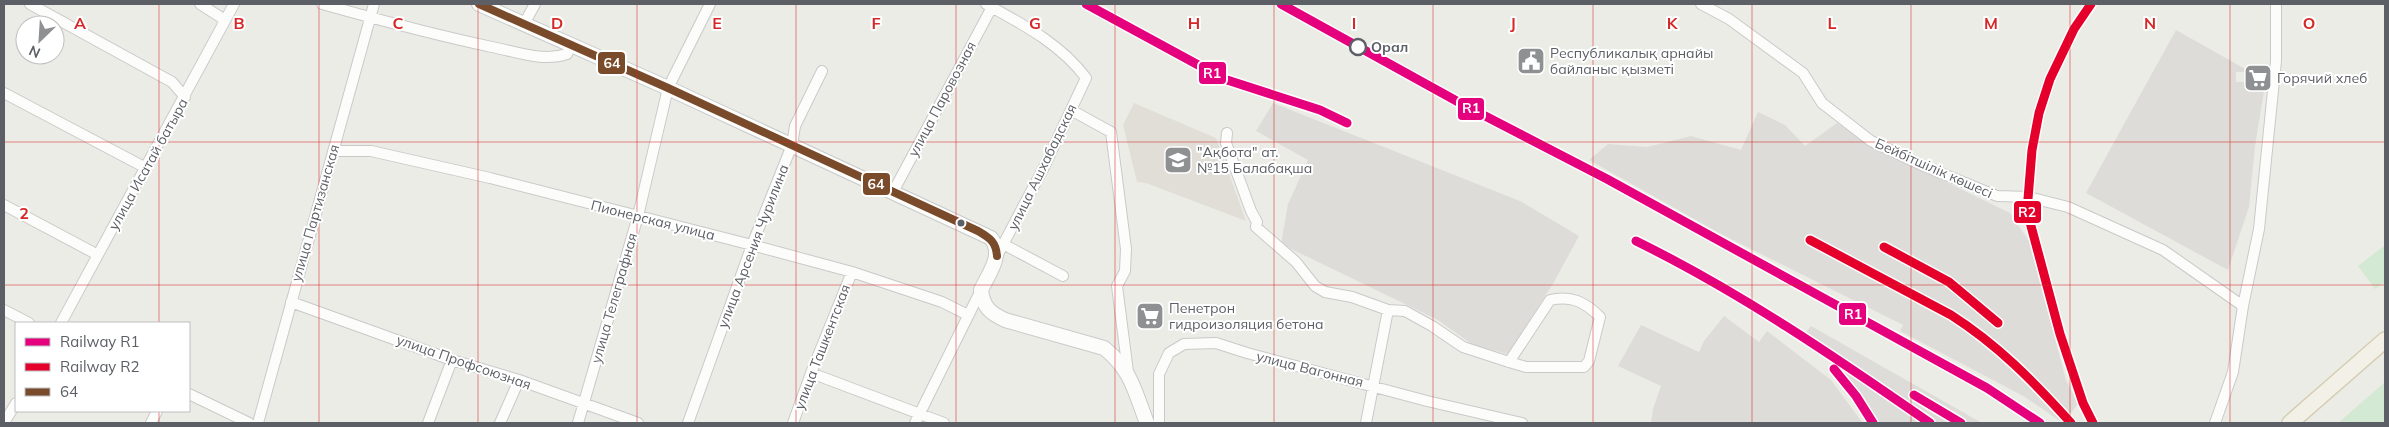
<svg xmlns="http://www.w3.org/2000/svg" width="2389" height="427" font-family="Mulish,sans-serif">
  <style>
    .industrial { fill: #dddcd8 }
    .education { fill: #e0ded6 }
    .green { fill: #d4e9d3 }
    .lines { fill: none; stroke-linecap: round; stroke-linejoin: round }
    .street-casing { stroke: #c9c9c9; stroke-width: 12 }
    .secondary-casing { stroke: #c9caca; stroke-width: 16 }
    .primary-casing { stroke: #d5ceb4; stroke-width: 18 }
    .street { stroke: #fcfcfb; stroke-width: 10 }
    .secondary { stroke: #fcfcfb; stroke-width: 14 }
    .primary { stroke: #f3f1e7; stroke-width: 15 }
    .bus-1-casing { stroke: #fff; stroke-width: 11 }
    .bus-1 { stroke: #7a4b2a; stroke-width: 8 }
    .rail-1-casing { stroke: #fff; stroke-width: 12 }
    .rail-2-casing { stroke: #fff; stroke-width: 12 }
    .rail-1 { stroke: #e5007d; stroke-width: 9 }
    .rail-2 { stroke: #e4002b; stroke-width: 9 }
    .grid { fill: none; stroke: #d62828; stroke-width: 1; stroke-opacity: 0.55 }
    .stop-dot { fill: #fff; stroke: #5c5f65; stroke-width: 2.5 }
    .bus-dot { fill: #5c5f65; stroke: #fff; stroke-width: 2 }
    .labels { text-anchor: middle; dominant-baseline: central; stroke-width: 4; stroke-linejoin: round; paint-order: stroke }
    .stop-label { font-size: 14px; font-weight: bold; fill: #5c5f65; stroke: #fff; text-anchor: start }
    .poi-label { font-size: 14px; fill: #5c5f65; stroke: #fff; text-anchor: start }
    .street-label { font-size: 14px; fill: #5c5f65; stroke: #fff }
    .grid-label { font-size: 16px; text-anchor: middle; font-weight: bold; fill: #d62828; stroke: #fff; stroke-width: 4; stroke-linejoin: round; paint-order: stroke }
    .line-badge { stroke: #fff; stroke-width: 2 }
    .badge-label { font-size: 14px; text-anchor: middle; font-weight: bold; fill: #fff }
  </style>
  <rect width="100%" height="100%" fill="#ecece7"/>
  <path class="industrial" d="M2176,30L2247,70L2264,72H2236V82H2264L2265,85L2255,146L2249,207L2228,270L2086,193Z
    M1273,103L1520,201L1579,236L1554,282L1508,354L1473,345L1438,320L1281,244L1288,204L1308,160L1256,131Z
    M1758,112L1785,125L1805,146L1837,123L1868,144L2010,213L2029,241L2066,380L2078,404L2063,423L2025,397L1900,331L1903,325L1719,233L1589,160L1608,144L1647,147L1691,136L1741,150Z
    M1724,316L1759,342L1767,331L1831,380L1862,422L1651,423L1653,409L1661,386L1618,366L1641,325L1699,352L1704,341Z
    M1811,326L1982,423H1879L1856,388L1836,364L1803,336Z"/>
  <path class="education" d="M1134,103L1216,138L1246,221L1146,183L1137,182L1123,125Z"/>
  <path class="green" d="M2385,245V282L2375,289L2358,266Z
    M2385,382V423H2338Z"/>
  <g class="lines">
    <defs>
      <path id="street" d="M30,4L172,82L185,97
        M200,4L225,20
        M322,4C379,20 435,35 492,47C517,52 543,62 567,54L571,45
        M986,4C1022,24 1061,44 1086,78L1044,167L997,256
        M1701,4L1729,19L1803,73L1822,103L1871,141L1924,166L1997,196L2028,197L2068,207L2163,250L2243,306
        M524,24L535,4
        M4,93L146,168
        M1071,110L1111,132L1126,249L1125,271L1117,286L1128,372
        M1227,133L1226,143L1251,211L1257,222L1256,227L1296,262L1315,286L1325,292L1352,297L1388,310L1405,311L1432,326L1463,347L1509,362L1526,367H1584L1589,361L1600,317C1585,302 1571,295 1550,300L1509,362
        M333,151H371L490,178L752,245L852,272L942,302L968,315
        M893,192L992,7
        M4,205L98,255
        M1003,244L1063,276
        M291,302L452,360L519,380L638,423
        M4,310L29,323
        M61,323L234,4
        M811,373L944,423
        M189,394L249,423
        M4,423L16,403
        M151,423L157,411
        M258,423L374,4
        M428,423L452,360
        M500,423L519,380
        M578,423L638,216L668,88L710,4
        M688,423L752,245L792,145L795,126L822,71
        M793,423L811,373L852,272
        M915,423L981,290
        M1159,423V374L1169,353L1184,344L1216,343L1247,353L1427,401L1522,423
        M1366,423L1388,310
        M2215,423L2233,372L2243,306L2259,229L2276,61V4"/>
      <path id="secondary" d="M479,4L668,88L991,238C1004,255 989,273 981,290C983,307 990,313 1005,320L1104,348C1132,370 1135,393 1147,423"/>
      <path id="primary" d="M2290,423L2385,340"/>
    </defs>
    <use href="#street" class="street-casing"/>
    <use href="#secondary" class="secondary-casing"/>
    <use href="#primary" class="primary-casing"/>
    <use href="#street" class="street"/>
    <use href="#secondary" class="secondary"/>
    <use href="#primary" class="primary"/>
    <defs>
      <path id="bus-1" d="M479,4L668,88L978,231C990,238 996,242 997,256"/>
    </defs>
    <use href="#bus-1" class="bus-1-casing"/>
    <use href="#bus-1" class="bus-1"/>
    <defs>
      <path id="rail-1" d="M1086,4L1224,79L1320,110L1347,123
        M1281,4L1462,104L1607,179L1987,388L2040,423
        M1636,241C1740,292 1835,357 1930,423
        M1834,369L1856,396L1873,423
        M1914,395L1961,423"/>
      <path id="rail-2" d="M2091,4L2074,29L2050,79L2039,113L2032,150L2027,211L2060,334L2083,403L2093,423
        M1810,240L1951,315C1998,345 2033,381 2071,423
        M1884,247L1949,282L1998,323"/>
    </defs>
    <use href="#rail-1" class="rail-1-casing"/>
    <use href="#rail-2" class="rail-2-casing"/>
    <use href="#rail-1" class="rail-1"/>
    <use href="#rail-2" class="rail-2"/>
  </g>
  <path class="grid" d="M159,4V323M319,4V423M478,4V423M637,4V423M796,4V423M956,4V423M1115,4V423M1274,4V423M1433,4V423M1593,4V423M1752,4V423M1911,4V423M2070,4V423M2230,4V423M4,142H2385M4,285H2385M159,411V423"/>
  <defs>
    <symbol id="civic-square" viewBox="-11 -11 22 22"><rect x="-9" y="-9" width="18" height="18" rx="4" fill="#8e9092" stroke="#fff"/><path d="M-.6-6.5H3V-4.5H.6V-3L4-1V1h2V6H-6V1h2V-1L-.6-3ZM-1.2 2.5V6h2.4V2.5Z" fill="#fff"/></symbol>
    <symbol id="supermarket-square" viewBox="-11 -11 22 22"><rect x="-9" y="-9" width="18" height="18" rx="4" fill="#8e9092" stroke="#fff"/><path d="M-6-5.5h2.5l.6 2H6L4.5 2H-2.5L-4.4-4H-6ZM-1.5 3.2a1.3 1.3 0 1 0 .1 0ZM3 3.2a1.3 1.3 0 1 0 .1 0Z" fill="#fff"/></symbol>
    <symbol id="school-square" viewBox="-11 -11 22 22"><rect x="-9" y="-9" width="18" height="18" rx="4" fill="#8e9092" stroke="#fff"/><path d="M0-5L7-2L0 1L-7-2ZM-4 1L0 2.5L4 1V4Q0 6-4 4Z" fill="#fff"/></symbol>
  </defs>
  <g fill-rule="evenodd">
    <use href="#civic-square" x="1515" y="45" width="32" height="32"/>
    <use href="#supermarket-square" x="2242" y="62" width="32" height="32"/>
    <use href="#school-square" x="1162" y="144" width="32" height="32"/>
    <use href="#supermarket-square" x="1134" y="300" width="32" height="32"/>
  </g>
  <circle class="stop-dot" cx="1358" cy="47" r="8"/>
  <circle class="bus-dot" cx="961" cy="223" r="4.5"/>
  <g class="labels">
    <g class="stop-label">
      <text x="1371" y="47">Орал</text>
    </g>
    <g class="poi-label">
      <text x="1550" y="53">Республикалық арнайы<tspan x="1550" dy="16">байланыс қызметі</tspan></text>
      <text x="2277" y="78">Горячий хлеб</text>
      <text x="1197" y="152">"Ақбота" ат.<tspan x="1197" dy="16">№15 Балабақша</tspan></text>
      <text x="1169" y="308">Пенетрон<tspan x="1169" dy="16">гидроизоляция бетона</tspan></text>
    </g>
    <g class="street-label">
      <text transform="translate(942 99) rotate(-62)">улица Паровозная</text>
      <text transform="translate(148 164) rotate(-61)">улица Исатай батыра</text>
      <text transform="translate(1042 167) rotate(-64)">улица Ашхабадская</text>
      <text transform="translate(1934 168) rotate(24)">Бейбітшілік көшесі</text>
      <text transform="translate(315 213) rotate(-74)">улица Партизанская</text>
      <text transform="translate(653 220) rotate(14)">Пионерская улица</text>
      <text transform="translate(753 246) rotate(-69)">улица Арсения Чурилина</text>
      <text transform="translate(614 298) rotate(-74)">улица Телеграфная</text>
      <text transform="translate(822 347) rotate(-69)">улица Ташкентская</text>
      <text transform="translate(464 362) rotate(19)">улица Профсоюзная</text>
      <text transform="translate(1310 369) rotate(14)">улица Вагонная</text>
    </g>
  </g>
  <g class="grid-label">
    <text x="80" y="29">A</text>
    <text x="239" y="29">B</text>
    <text x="398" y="29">C</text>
    <text x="557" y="29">D</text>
    <text x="717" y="29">E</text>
    <text x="876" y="29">F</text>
    <text x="1035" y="29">G</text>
    <text x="1194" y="29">H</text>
    <text x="1354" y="29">I</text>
    <text x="1513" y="29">J</text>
    <text x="1672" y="29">K</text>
    <text x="1832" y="29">L</text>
    <text x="1991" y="29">M</text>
    <text x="2150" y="29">N</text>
    <text x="2309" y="29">O</text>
    <text x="24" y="219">2</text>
  </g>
  <g class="line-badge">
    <rect x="597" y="51" width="29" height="24" rx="5" fill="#7a4b2a"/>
    <rect x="1198" y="61" width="29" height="24" rx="5" fill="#e5007d"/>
    <rect x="1457" y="97" width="28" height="24" rx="5" fill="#e5007d"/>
    <rect x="862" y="172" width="29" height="24" rx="5" fill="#7a4b2a"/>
    <rect x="2013" y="200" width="29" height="24" rx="5" fill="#e4002b"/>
    <rect x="1838" y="302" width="29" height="24" rx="5" fill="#e5007d"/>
  </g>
  <g class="badge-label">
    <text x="612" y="68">64</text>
    <text x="1212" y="78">R1</text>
    <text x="1471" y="113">R1</text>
    <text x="876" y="189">64</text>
    <text x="2027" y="217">R2</text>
    <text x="1853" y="319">R1</text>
  </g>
  <rect width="2389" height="427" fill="none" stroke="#5c5f65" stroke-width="10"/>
  <rect x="15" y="322" width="175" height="90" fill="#ffffff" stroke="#bebfc1"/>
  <rect x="25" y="338" width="25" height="8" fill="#e5007d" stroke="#bebfc1"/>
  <text x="60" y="347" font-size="15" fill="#5c5f65">Railway R1</text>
  <rect x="25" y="363" width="25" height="8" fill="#e4002b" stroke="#bebfc1"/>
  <text x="60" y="372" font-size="15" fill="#5c5f65">Railway R2</text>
  <rect x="25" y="388" width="25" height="8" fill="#7a4b2a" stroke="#bebfc1"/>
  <text x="60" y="397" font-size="15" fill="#5c5f65">64</text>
  <g transform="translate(40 40) rotate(205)"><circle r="24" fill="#ffffff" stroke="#bebfc1"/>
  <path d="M0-4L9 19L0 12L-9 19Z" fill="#8e9092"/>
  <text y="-8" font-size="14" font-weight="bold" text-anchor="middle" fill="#5c5f65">N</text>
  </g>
</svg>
